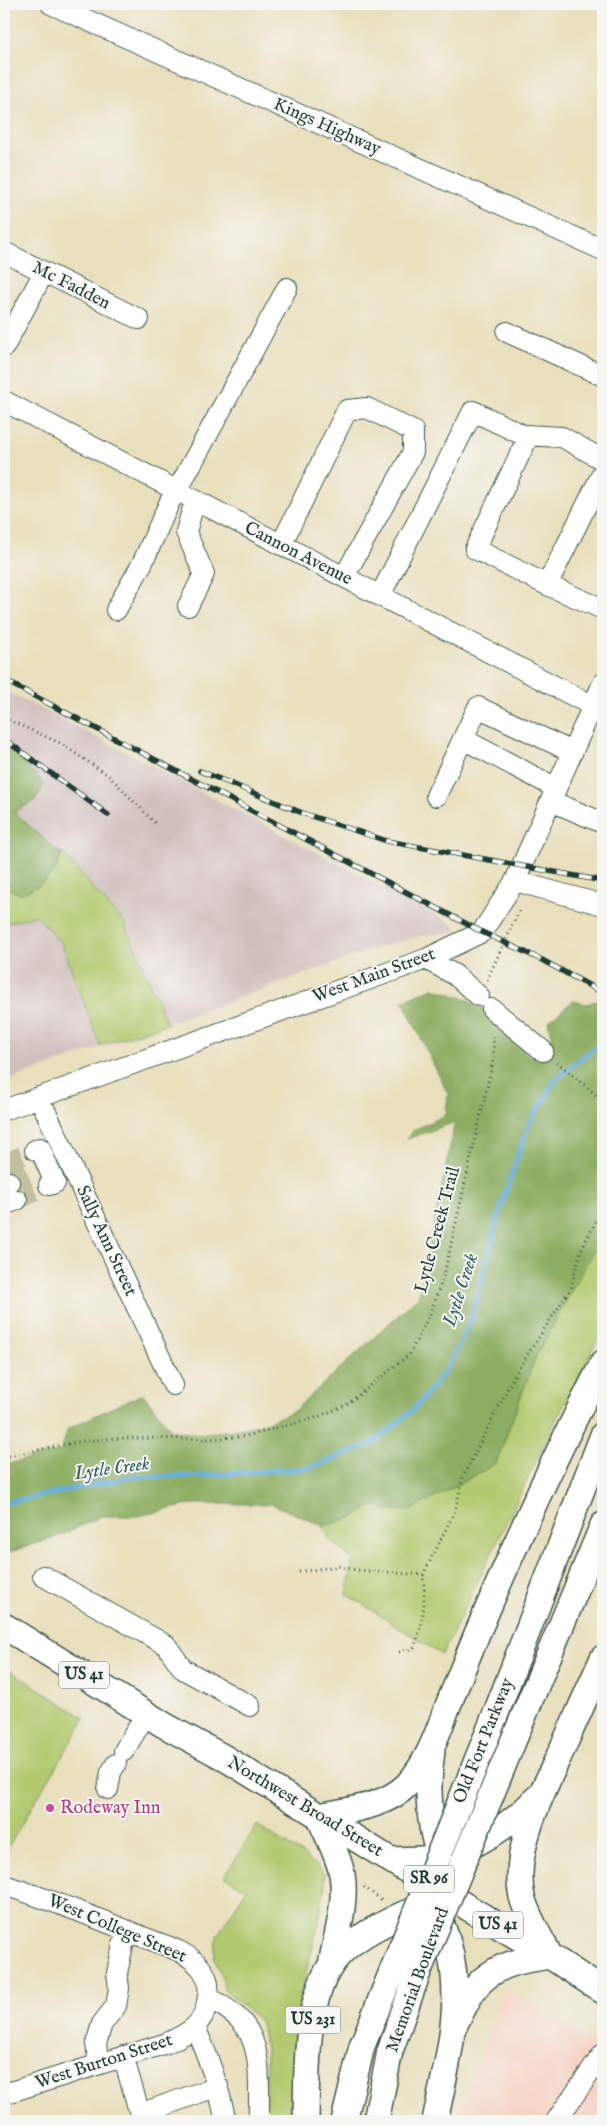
<svg xmlns="http://www.w3.org/2000/svg" width="607" height="2125" font-family="'IM FELL English',serif">
  <style>
    .built { fill: #f5d2c2 }
    .industrial { fill: #d1bfbd }
    .green { fill: #b2ca6f; stroke: #688452 }
    .forest { fill: #8dae62; stroke: #56764b }
    .lines { fill: none; stroke-linecap: round; stroke-linejoin: round }
    .stream { stroke: #65aedc; stroke-width: 5 }
    .minor-tunnel { stroke: #c0bfa0; stroke-width: 20; stroke-dasharray: 20 10; stroke-linecap: butt }
    .minor-casing { stroke: #3d5548; stroke-width: 22 }
    .major-casing { stroke: #3d5548; stroke-width: 28 }
    .path { stroke: #3d5548; stroke-width: 3; stroke-dasharray: 1 4; stroke-linecap: butt }
    .minor { stroke: #fff; stroke-width: 20 }
    .major { stroke: #fff; stroke-width: 25 }
    .rail-casing { stroke: #1f3d34; stroke-width: 5.5 }
    .rail { stroke: #f6f6f2; stroke-width: 4; stroke-dasharray: 11; stroke-linecap: butt }
    .major-bridge-casing { stroke: #3d5548; stroke-width: 28; stroke-linecap: butt }
    .major-bridge { stroke: #fff; stroke-width: 25 }
    .hotel-dot { fill: #d1479c; stroke: #f6f6f2; stroke-width: 2 }
    .labels { text-anchor: middle; dominant-baseline: central; stroke-width: 4; stroke-linejoin: round; paint-order: stroke }
    .shield { fill: #f6f6f2; stroke: #60746d; stroke-width: 1 }
    .shield-label { font-size: 16px; font-weight: bold; fill: #1f3d34 }
    .street-label { font-size: 18px; fill: #1f3d34; stroke: #f6f6f2 }
    .hotel-label { font-size: 18px; fill: #b23c85; stroke: #f6f6f2; text-anchor: start }
    .water-label { font-size: 19px; font-style: italic; fill: #345f66; stroke: #f6f6f2 }
  </style>
  <rect width="100%" height="100%" fill="#f6f6f2"/>
  <filter id="ink" filterUnits="userSpaceOnUse"><feTurbulence type="fractalNoise" baseFrequency=".02" numOctaves="2"/><feDisplacementMap in="SourceGraphic" scale="10" xChannelSelector="R" yChannelSelector="G"/><feConvolveMatrix kernelMatrix="1 2 1 2 8 2 1 2 1" color-interpolation-filters="sRGB"/></filter>
  <filter id="wash" filterUnits="userSpaceOnUse"><feTurbulence type="fractalNoise" baseFrequency=".0096" numOctaves="4" result="noise"/><feDisplacementMap in="SourceGraphic" scale="20" xChannelSelector="R" yChannelSelector="G"/><feGaussianBlur stdDeviation="1.12" result="paint"/><feColorMatrix in="noise" values="0 0 0 0 0 0 0 0 0 0 0 0 0 0 0 0 0 1.4 0 .05"/><feComposite in="paint" operator="in"/></filter>
  <g filter="url(#wash)">
    <rect width="100%" height="100%" fill="#e8dfbb"/>
    <path class="built" d="M504,1989L603,2048V2121H457Z"/>
    <path class="industrial" d="M4,690L132,755L452,924L457,931L416,937L377,948L4,1082Z"/>
    <path class="green" d="M62,853L125,924L167,1024L100,1045L62,944L36,915L4,924V886L20,894L56,871Z
      M603,1233V1330L555,1422L442,1655L347,1594L353,1560L330,1540L323,1526L354,1517L374,1505L390,1510L408,1511L449,1490L496,1463L536,1356Z
      M4,1667L85,1718L4,1854Z
      M257,1825L302,1854L318,1867L324,1874L325,1884L319,1921L295,2018L290,2121H266V2056L262,2026L256,2017L224,1990L221,1974L214,1958L217,1936L247,1889L224,1877Z"/>
    <path class="forest" d="M4,746L15,754L44,784L36,800L14,812L57,851L62,853C53,877 45,884 20,894L4,886Z
      M433,988L468,1000L484,1009L512,1035L527,1055L539,1060L553,1038L548,1022L573,1001L587,1004L603,999V1233L536,1356L496,1463L449,1490L408,1511L390,1510L374,1505L354,1517L323,1526L272,1504H192L138,1516H102L64,1534L4,1554V1465L61,1451L68,1429L94,1416L143,1394L172,1431L200,1434L233,1430L263,1424L294,1411L419,1296L455,1122L407,1139L414,1130L446,1115L448,1094L403,1001Z"/>
    <g class="lines">
      <path class="stream" d="M4,1503L132,1477L197,1476L309,1468L372,1444L415,1408L448,1367L471,1319L504,1196L528,1126L556,1079L603,1041"/>
    </g>
  </g>
  <g filter="url(#ink)">
    <g class="lines">
      <path class="minor-tunnel" d="M4,1164L35,1150
        M9,1182L42,1167
        M17,1200L49,1185"/>
      <defs>
        <path id="minor" d="M51,4L603,250
          M4,252L139,319
          M507,332L603,376
          M4,347L44,272
          M4,401L593,706
          M529,435L475,549L547,585L603,609
          M177,491L287,288
          M281,545L347,410L367,408L413,431V452L344,577
          M547,585L603,472
          M380,596L473,411L523,435L562,437L603,460
          M188,606L204,574L186,532L195,500
          M116,610L142,564L175,490
          M463,739L556,788
          M436,796L478,707L572,752
          M551,801L603,823
          M515,881L603,905
          M426,959L455,975L479,996
          M492,1009L543,1051
          M39,1097L173,1385
          M4,1110L426,959L482,932L515,881L603,683
          M35,1150L40,1148L55,1183L49,1185
          M4,1184L9,1182
          M4,1198L6,1204L17,1200
          M43,1576L166,1645L183,1669L250,1706
          M124,1751L146,1714
          M108,1789L111,1772L116,1764
          M4,1885C51,1900 97,1918 143,1937C162,1945 186,1950 200,1967C209,1977 210,1989 207,2002C204,2026 186,2034 167,2043L4,2094
          M208,1997C218,2003 229,2009 237,2017C265,2042 258,2087 259,2121
          M195,2027C209,2058 219,2088 226,2121
          M123,2056L142,2121
          M99,2064L96,2044L102,2024L116,2006L119,1988L117,1973L123,1945L128,1931
          M140,2114L218,2086
          M556,2121L603,2054"/>
        <path id="major" d="M4,1626L164,1725L223,1757L467,1907L550,1956L603,1991
          M496,1713L603,1435
          M517,1732L603,1525
          M432,1751C426,1790 429,1830 443,1866
          M319,1816C348,1810 385,1807 407,1785C427,1764 437,1735 447,1708C459,1679 470,1649 483,1620C520,1533 559,1447 603,1363
          M319,1816C326,1834 338,1854 342,1874C347,1903 336,1937 331,1965
          M392,1860C407,1859 423,1860 438,1857C474,1850 513,1823 538,1797
          M433,1906C472,1978 450,2047 435,2121
          M454,2026C460,2015 466,2002 473,1991C491,1965 521,1960 550,1956C540,1937 528,1918 522,1897C511,1849 545,1787 564,1745C577,1716 590,1687 603,1658
          M306,2121C307,2073 304,2007 331,1965C342,1948 361,1936 378,1927C396,1917 414,1908 435,1905
          M344,2121L362,2046
          M376,2121L390,2051"/>
      </defs>
      <use href="#minor" class="minor-casing"/>
      <use href="#major" class="major-casing"/>
      <path class="path" d="M4,718L60,743L108,775L155,823
        M487,980L519,911
        M557,1062L603,1101
        M4,1457L82,1441L124,1438L210,1439L246,1436L315,1418L346,1405L409,1355L430,1314L444,1275L494,1057L493,1033
        M299,1572L338,1566L357,1570L423,1575L455,1511L463,1477L515,1374L571,1288L581,1250L603,1208
        M399,1652L414,1648C423,1623 426,1601 423,1575
        M364,1887L383,1901"/>
      <use href="#minor" class="minor"/>
      <use href="#major" class="major"/>
      <defs>
        <path id="rail" d="M4,680L482,932L542,960L603,993
          M4,739L108,815
          M200,771L305,814L387,841L603,881"/>
      </defs>
      <use href="#rail" class="rail-casing"/>
      <use href="#rail" class="rail"/>
      <defs>
        <path id="major-bridge" d="M362,2046L496,1713
          M390,2051L417,1975L517,1732"/>
      </defs>
      <use href="#major-bridge" class="major-bridge-casing"/>
      <use href="#major-bridge" class="major-bridge"/>
    </g>
  </g>
  <circle class="hotel-dot" cx="50" cy="1808" r="5"/>
  <g class="labels">
    <g class="shield">
      <rect x="59" y="1661.5" width="50" height="27" rx="4"/>
      <rect x="404" y="1865.5" width="50" height="27" rx="4"/>
      <rect x="473" y="1911.5" width="50" height="27" rx="4"/>
      <rect x="285.5" y="2006.5" width="55" height="27" rx="4"/>
    </g>
    <g class="shield-label">
      <text x="84" y="1675">US 41</text>
      <text x="429" y="1879">SR 96</text>
      <text x="498" y="1925">US 41</text>
      <text x="313" y="2020">US 231</text>
    </g>
    <g class="street-label">
      <text transform="translate(327 127) rotate(24)">Kings Highway</text>
      <text transform="translate(71 286) rotate(27)">Mc Fadden</text>
      <text transform="translate(298 554) rotate(27)">Cannon Avenue</text>
      <text transform="translate(374 976) rotate(-20)">West Main Street</text>
      <text transform="translate(438 1230) rotate(-75)">Lytle Creek Trail</text>
      <text transform="translate(106 1241) rotate(65)">Sally Ann Street</text>
      <text transform="translate(484 1741) rotate(-68)">Old Fort Parkway</text>
      <text transform="translate(305 1807) rotate(31)">Northwest Broad Street</text>
      <text transform="translate(117 1929) rotate(23)">West College Street</text>
      <text transform="translate(418 1980) rotate(-70)">Memorial Boulevard</text>
      <text transform="translate(104 2062) rotate(-18)">West Burton Street</text>
    </g>
    <g class="hotel-label">
      <text x="60" y="1808">Rodeway Inn</text>
    </g>
    <g class="water-label">
      <text transform="translate(461 1290) rotate(-72)">Lytle Creek</text>
      <text transform="translate(112 1469) rotate(-8)">Lytle Creek</text>
    </g>
  </g>
  <rect width="607" height="2125" fill="none" stroke="#f6f6f2" stroke-width="20"/>
</svg>
